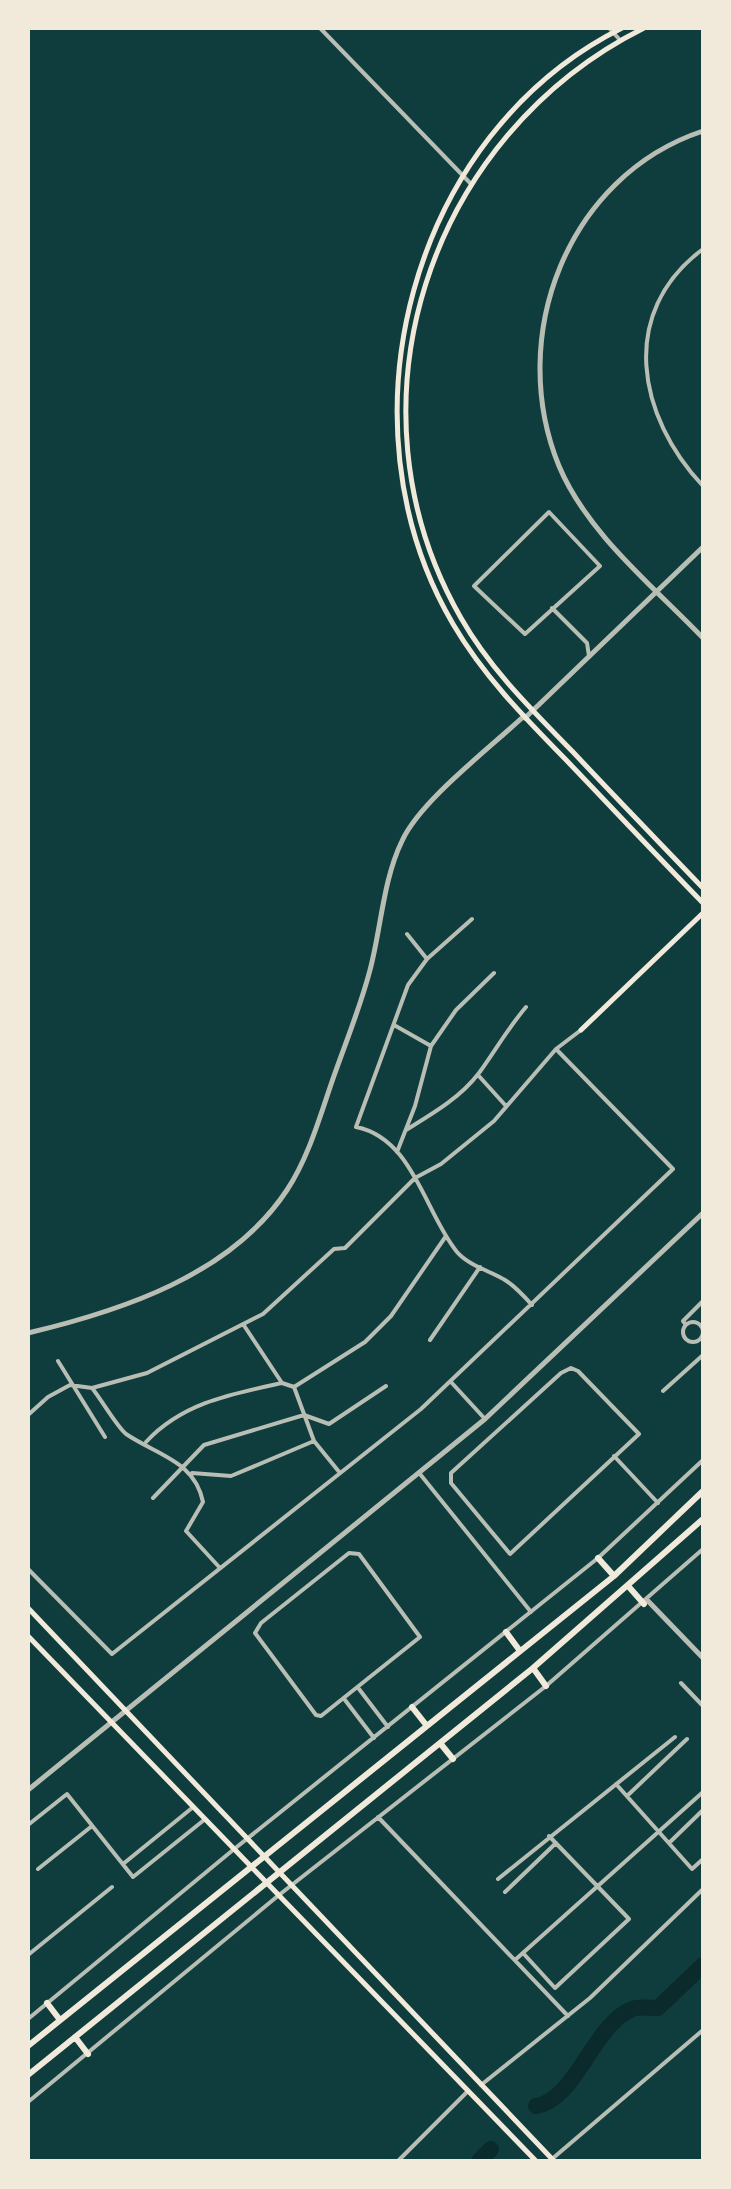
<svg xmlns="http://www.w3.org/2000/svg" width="731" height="2189" font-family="Poppins,sans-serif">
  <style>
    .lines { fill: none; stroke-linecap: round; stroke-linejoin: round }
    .river { stroke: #0a2a2b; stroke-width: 16 }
    .minor { stroke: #b8beb3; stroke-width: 4 }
    .tertiary { stroke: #b8beb3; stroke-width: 5 }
    .secondary { stroke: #f1e9da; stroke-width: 5 }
    .primary { stroke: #f1e9da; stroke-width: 6 }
  </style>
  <rect width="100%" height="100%" fill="#0f3d3e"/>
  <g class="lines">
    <path class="river" d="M536,2106C576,2100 593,2025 632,2009C639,2006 651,2008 658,2008L703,1965
      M479,2161L491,2149"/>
    <path class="minor" d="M320,28L471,184
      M609,28L620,40
      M703,249C617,313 638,417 703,486
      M549,512L600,566L525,634L474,586Z
      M552,608L587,643L589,656
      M472,919L427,959L408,985L356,1127C413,1138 425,1213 457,1252C468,1265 490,1271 505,1280C515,1286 524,1296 532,1305
      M407,934L427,959
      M394,1025L431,1046L415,1106L397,1152
      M431,1046L456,1010L494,973
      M478,1075L506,1106
      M406,1130C432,1114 460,1098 479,1073C495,1051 508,1028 526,1007
      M683 1332a10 10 0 1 1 20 0a10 10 0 1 1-20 0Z
      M243,1324L282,1383L294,1387L314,1441L340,1473
      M686,1325L683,1321L703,1301
      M430,1340L480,1267
      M58,1361L105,1437
      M571,1368L578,1371L639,1434L510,1554L451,1483V1473L561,1373Z
      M451,1382L485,1419
      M294,1387L365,1342L391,1316L446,1236
      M92,1388C101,1399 117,1427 126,1434C157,1455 195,1461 203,1502L186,1531L220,1568
      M663,1391L703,1355
      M28,1415L48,1397L70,1385L92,1388L147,1373L263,1314L334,1249L345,1248L415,1178L441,1164L494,1121L556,1049L581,1030
      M146,1442C182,1403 231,1394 282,1383
      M614,1456L658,1503
      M192,1473L231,1476L314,1441
      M420,1474L531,1612
      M153,1498L204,1445L304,1415L329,1424L386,1386
      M349,1553L359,1554L420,1637L321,1716L316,1715L255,1633L261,1623Z
      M28,1569L112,1654L421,1409L673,1169L556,1049
      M681,1683L703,1706
      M359,1689L388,1727
      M345,1700L374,1738
      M616,1784L692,1869L703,1859
      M627,1796L687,1739
      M378,1817L568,2016
      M28,1825L67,1794L133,1877L204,1820
      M669,1843L703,1810
      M123,1864L192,1808
      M38,1869L92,1826
      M498,1879L675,1737
      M505,1892L556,1843
      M523,1953L555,1988L629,1919L549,1836
      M28,1955L112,1887
      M515,1960L703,1792
      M28,2019L233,1850L598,1558L703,1460
      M481,2085L590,1998L703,1889
      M28,2102L279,1895L546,1686L703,1549
      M552,2159L703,2030
      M398,2161L468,2091"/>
    <path class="tertiary" d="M703,131C567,176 506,337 559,466C587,533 653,586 703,638
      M525,718L703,547
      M28,1333C121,1311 231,1275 287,1190C310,1155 321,1112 335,1073C347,1039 361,1005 370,970C381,929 383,880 402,841C420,801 490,748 524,716
      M648,1601L703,1658
      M28,1790L485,1419L703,1213"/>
    <path class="secondary" d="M622,28C410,134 335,423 453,624C484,677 527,720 569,763C614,810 658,857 703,903
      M644,28C428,136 339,406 461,618C490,669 532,710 573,752C616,798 660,843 703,888
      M581,1030L703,913
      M28,1608L554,2161
      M28,1636L536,2161"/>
    <path class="primary" d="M598,1558L614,1576
      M629,1587L644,1604
      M506,1632L520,1651
      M533,1668L546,1686
      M412,1707L427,1726
      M440,1743L453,1759
      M47,2003L60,2020
      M75,2037L88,2054
      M28,2046L614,1576L703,1491
      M28,2075L533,1668L703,1519"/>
  </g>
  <rect width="731" height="2189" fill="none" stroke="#f1e9da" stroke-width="60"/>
</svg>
